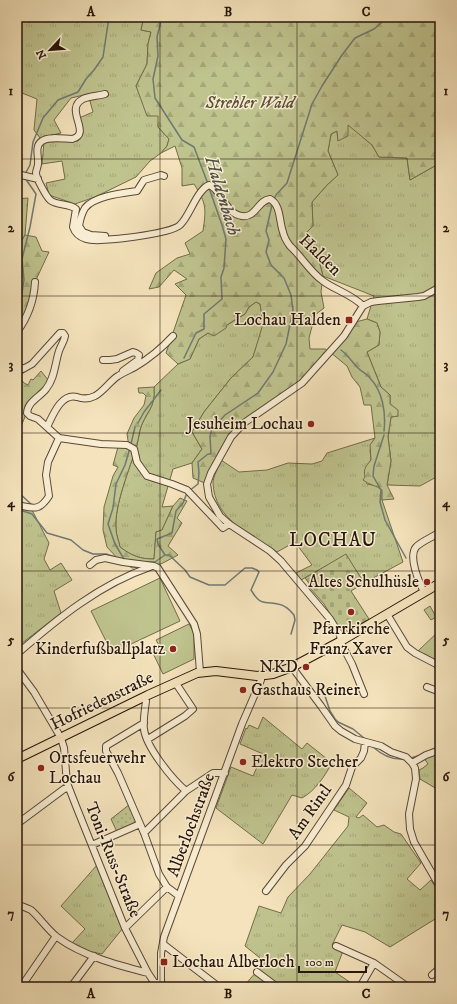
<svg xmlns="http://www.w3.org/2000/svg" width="457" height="1004" font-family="'IM FELL DW Pica',serif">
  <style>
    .grass { fill: url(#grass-tufts); stroke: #726c4b }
    .forest { fill: url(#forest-firs); stroke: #726c4b }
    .cemetery { fill: url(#cemetery-stones); stroke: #726c4b }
    .park { fill: url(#park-dots); stroke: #726c4b }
    .pitch { fill: #bfc38e; stroke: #726c4b }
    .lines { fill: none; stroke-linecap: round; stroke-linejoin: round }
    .stream { stroke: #6f7973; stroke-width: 1.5 }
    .minor-casing { stroke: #5a4835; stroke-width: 8 }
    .major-casing { stroke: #261408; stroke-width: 10 }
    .minor { stroke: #f8edd3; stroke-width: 6 }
    .major { stroke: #f4e3bc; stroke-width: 8 }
    .grid { fill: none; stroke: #261408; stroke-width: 1; stroke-opacity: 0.55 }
    .poi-dot { fill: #8f2418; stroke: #f8edd3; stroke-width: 1.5 }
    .labels { text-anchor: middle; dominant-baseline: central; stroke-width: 3; stroke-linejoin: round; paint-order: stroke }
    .park-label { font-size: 17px; font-style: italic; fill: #5c5137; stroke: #f8edd3 }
    .street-label { font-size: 17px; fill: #261408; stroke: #f8edd3 }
    .poi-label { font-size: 17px; fill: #261408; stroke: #f8edd3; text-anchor: end }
    .water-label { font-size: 18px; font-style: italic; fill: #504f46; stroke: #f8edd3 }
    .quarter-label { font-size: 19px; letter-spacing: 1px; fill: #261408; stroke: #f8edd3 }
    .neatline { fill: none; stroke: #261408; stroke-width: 1.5 }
    .grid-label { font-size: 13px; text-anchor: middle; font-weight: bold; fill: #261408 }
  </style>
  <defs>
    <pattern id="grass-tufts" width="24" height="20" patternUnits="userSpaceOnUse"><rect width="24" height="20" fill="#bfc38e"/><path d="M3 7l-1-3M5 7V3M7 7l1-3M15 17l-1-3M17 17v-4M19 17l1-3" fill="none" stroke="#a4a779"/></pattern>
    <pattern id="forest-firs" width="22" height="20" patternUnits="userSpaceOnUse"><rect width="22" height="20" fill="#bfc38e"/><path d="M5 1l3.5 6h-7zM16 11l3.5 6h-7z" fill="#a4a779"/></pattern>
    <pattern id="cemetery-stones" width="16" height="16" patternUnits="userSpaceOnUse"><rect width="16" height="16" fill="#bfc38e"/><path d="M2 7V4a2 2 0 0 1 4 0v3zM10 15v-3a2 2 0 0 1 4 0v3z" fill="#a4a779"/></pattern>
    <pattern id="park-dots" width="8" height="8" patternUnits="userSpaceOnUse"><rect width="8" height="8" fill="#bfc38e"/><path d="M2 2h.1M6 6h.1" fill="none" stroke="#a4a779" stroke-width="1.8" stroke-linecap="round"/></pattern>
  </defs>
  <rect width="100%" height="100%" fill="#f4e3bc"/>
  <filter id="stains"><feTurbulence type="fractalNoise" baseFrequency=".005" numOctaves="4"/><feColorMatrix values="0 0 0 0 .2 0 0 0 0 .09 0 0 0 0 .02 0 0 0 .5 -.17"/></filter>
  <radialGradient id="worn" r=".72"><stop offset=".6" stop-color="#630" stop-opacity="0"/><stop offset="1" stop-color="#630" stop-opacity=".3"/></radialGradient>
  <path class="grass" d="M17,17H144L141,30L151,32L148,44L147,64L136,86L159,116L158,127L169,139L167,146L161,153L150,161L136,177L95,197L75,204L49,195L46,183L65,179L62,161L42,164L44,142L78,141L83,133L79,118L93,112L88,94L71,98L54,120L61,133L40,138L34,130L37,99L17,91Z
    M348,124L372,145L379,157L407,158L410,180L440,163V475L420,486L387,485L391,461L388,437L391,417L398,416L390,404V395L381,387L367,352L379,345L380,332L377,323L367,319L374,296L323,276L318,257L308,241L307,231L313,226L312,202L327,185L338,175L328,151L331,134L337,131L338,141Z
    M28,198L25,235L17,249V199Z
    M256,302L260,304L264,324L253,357L231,378L204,412L192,432L202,449L192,463L173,469L162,507L173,506L162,530L156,532L154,559C139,559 132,556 120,547C119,541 116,535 116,529C114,505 130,468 137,445C138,440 139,435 140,430C145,412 156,409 154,387L178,364L190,359L199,339L208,333L227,325L245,314L249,307Z
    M375,438L370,450L371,460C363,470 364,472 367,484L377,486L382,490V500L403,562L364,583L346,555L301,580L296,573L312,565L295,542L277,552C251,535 214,519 213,483C213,476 219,467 221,460L239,472L267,470L288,463L312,464L322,461L327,453Z
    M30,506L49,543L44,559L50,570L61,563L72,580L54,591L61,613L17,647V509Z
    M430,606L436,617L431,620L424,610Z
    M440,630V662L418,651Z
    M263,717L302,749L307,743L332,763C324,777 316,790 302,798L292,795L263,844L216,808L231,767L253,776L263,754L240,744L246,728L247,729L249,725L258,729Z
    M440,752V788L437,789L420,779L419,770L423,768L428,764L424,758Z
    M349,788L367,803L356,817L359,818L363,815L377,827L384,825L394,832L401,834L421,863L407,879L420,890L431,880L440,894V916L390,947L365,932L342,925L332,945L343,951L335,972L357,987H243L265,962L245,946L259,906L281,913L288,897L310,874L348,826L349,817L334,810Z
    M97,865L123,928L102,954L83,950L72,943L85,929L61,906Z"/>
  <path class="forest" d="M144,17H440V163L410,180L407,158L379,157L372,145L348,125V136L338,141L337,131L331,134L328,151L338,175L327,185L312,202L313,226L307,232L308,241L318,257L323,276L321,292L324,308L315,315L309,338L310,349H325L331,352L352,323L367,319L377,323L380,332L379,345L367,352L381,387L390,395V404L398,410V416L391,417L388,437L391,461L387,485L394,499L382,500V490C376,485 369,485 363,480L365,477C363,469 366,466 371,460L370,445L375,438L371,405H364L360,387L352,377L347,366L330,352L302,383L237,429L207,484L193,478L192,463L202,449L192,432L204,412L231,378L253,357L263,324L260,304L256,302L249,307L245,314L236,319L227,325L226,328L214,336L208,333L199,339L190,359L178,364L166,353L186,295L175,284L187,279L174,270L159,287L149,289L156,273L177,258L190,254L185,243L203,231C206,209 207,204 194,184L182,186V168L175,146L161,153L167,146L169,139L158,127V116H147L136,86L147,64L148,44L151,32L141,30Z
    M25,235L36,237L42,251L49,252L35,282L34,295L17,332V249Z
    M17,365L30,367L19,377L24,383L28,385L31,379L33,380L41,371L49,381L43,389L24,409L25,417L18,433L19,440L17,444Z
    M154,387C156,409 145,412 140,430C139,435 138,440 137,445C130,468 114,505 116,529C116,535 119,541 120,547C132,556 140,559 154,559L156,532L162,530L173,506L180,498L187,501L177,518L182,523L168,546L178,555L161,564L132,568L119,560L107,547L103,530L104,507L113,476L118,467L113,465L118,447H129L127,434L134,418L144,405L146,396L143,393H139L138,388Z"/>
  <path class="cemetery" d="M346,554L364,583L351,591L369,619L348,631L340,630L324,604L310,588L311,586L305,578Z"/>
  <path class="park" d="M130,804L137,821L136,824L117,832L111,819Z"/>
  <path class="pitch" d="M160,578L180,621L112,653L91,611Z
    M189,624L194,633V659L163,674L151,649L159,645L156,640Z"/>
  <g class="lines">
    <path class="stream" d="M162,17L157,37L158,56L153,79L155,98L182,140L194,147L208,184
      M25,174L30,165L33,142L43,118L58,100L78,92L86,79L94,70L103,57L109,17
      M274,199L276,195L287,183L312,104L322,86L342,55L355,38L374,29L388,17
      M17,309L20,305L24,280L22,259L30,227L36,194L25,178
      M341,350C348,355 352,362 358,368C362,372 367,374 370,378C383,392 386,413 384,431
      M184,358L196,333L204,329V314L222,299L221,277L224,268L226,239L222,225L209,188
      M138,423L144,412L161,390
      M384,435L374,466L373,476L381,490L380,502L385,520L406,558
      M131,444L135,427
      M17,491L32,505
      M189,491L198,484L199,473L198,462L208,454H211L210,436L212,429L225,415L258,393L273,372L286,344L293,310L291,295L284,278L271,265L266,252L269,240L266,231L272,205
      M17,509L32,514L47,533L71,540L83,550L93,554H106L121,559
      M165,555L158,544L157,539L172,533L176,511L183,503L187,493
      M124,559L115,544L108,524L113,508L116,484L125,465L130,448
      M146,562H155L165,555H169L185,570L190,577L209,585H225L245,568H252L257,570L259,572L251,590C261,606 262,601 278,604C285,605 290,610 294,615L295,620L291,634
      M325,696L330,711L335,719L338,722L353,729L364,738
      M373,747C382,755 391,760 403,759
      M431,750L440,747
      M411,758L421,755"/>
    <defs>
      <path id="minor" d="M105,94C98,96 89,96 83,99C63,109 93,134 72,139C64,139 49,136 42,141C34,146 39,157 38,164C38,167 36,170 36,173C36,178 46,196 50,200C57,206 69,203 76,209L73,227C75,233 80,237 86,239C98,243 171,234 180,225C190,216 196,191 209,185C221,188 225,214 242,216C256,218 258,200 270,199C281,205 279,221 283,232C284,237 287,242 290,246C302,257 310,272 323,281C335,290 353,295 363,306
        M17,174L38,179
        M105,236L91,235L83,232L79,226C80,220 82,213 85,208C94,196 123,193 137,191L144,180L161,175L164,176
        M17,332C28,317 34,301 35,282
        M103,360H110L117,359L133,352L136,353L139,355L138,360L123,371
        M17,365L23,369L32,364L60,333H63L65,336C64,342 61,345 59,351C55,363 55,378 46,389C40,397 28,401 27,413L30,416L38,419L59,438L101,444L127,445L134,449L137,462L147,476L172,484L187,490L223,528L229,524
        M47,427C53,415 61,393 77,397C83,399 89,399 95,396C104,391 110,381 118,376C124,372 130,370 135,367C150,358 161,349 173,336
        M17,505C33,508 39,512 49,496L46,475L48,462L59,438
        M90,565L96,560L105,558L123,562L154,566L158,568L194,624L197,634L200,672
        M424,592C419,582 408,557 416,547C422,541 433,537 440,532
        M387,614L407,647L415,653L440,666
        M17,654C57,619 100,584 150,567
        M292,667L321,706L335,726L341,731L355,739L381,746L391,752L406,757L412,763L415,768L416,779L409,814L410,829L414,842L440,887
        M17,669L34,692L61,738L64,748L67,783L76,806L125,928L148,973L154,982L160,984
        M427,687L440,692
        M364,694L352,664L341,643L340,635L330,619L281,561L270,551L229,524L220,516L209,497L207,484L211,473L231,437L244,423L302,383L344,336L363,306L371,302L378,301L418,297L424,296L440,287
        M144,697L146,701C145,708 143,723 144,729C146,747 172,779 186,791
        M144,723L106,746V751L118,773L144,833L159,874L167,887L179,896
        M148,739L185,716L193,709L175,682
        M412,763L426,755L440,750
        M17,824L64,789L68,788
        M144,833L186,791L213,773H225
        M92,845L140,824
        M266,891L286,865L305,846L346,785L352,767L361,758L364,751L365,742
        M17,904C21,906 27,908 31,910C40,918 47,929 57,937C83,956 117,965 148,973
        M125,928L167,887
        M163,944L215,984
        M336,946L374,963L408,987
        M257,972L277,987
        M432,975L440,968
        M21,987L56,936
        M71,987L94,956
        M161,987V953L164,937L242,724L261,680V675
        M360,987L374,963"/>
      <path id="major" d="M17,759L148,695L197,673L216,671L257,676L273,674L292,667L341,641L440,583"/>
    </defs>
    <use href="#minor" class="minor-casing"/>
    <use href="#major" class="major-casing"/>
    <use href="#minor" class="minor"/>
    <use href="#major" class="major"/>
  </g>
  <path class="grid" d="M160,17V987M297,17V987M17,159H440M17,296H440M17,433H440M17,571H440M17,708H440M17,845H440"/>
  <g class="poi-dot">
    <rect x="345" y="316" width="8" height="8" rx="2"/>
    <circle cx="311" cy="424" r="4"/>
    <circle cx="427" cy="582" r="4"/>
    <circle cx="351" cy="612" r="4"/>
    <circle cx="173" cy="649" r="4"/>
    <circle cx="306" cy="667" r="4"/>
    <circle cx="243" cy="690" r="4"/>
    <circle cx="243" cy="762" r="4"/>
    <circle cx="41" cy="768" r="4"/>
    <rect x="160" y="958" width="8" height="8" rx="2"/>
  </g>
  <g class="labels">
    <g class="park-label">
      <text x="250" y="103">Strehler Wald</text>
    </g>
    <g class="street-label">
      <text transform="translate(320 255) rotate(44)">Halden</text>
      <text transform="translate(102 701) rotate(-26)">Hofriedenstraße</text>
      <text transform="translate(310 812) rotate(-55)">Am Rintl</text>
      <text transform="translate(191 825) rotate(-70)">Alberlochstraße</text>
      <text transform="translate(113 860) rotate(68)">Toni-Russ-Straße</text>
    </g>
    <g class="poi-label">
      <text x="341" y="320">Lochau Halden</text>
      <text x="303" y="424">Jesuheim Lochau</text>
      <text x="419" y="582">Altes Schulhüsle</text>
      <text x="351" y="629" text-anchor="middle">Pfarrkirche<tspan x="351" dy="20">Franz Xaver</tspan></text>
      <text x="165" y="649">Kinderfußballplatz</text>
      <text x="298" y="667">NKD</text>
      <text x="251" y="690" text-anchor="start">Gasthaus Reiner</text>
      <text x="49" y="758" text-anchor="start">Ortsfeuerwehr<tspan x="49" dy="20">Lochau</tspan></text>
      <text x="251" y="762" text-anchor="start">Elektro Stecher</text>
      <text x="172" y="962" text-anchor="start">Lochau Alberloch</text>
    </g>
    <g class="water-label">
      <text transform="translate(222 196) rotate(73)">Haldenbach</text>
    </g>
    <g class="quarter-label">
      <text x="333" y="540">LOCHAU</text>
    </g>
  </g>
  <rect width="457" height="1004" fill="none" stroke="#f4e3bc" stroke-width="44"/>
  <g transform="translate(50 50) rotate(244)" stroke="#f8edd3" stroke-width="3" paint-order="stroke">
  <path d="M0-3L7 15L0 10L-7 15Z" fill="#261408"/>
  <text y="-6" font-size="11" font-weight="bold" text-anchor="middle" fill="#261408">N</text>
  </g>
  <path d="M299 966v6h67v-6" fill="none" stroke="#261408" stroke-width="2"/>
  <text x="305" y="966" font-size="12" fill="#261408" stroke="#f8edd3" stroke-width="3" paint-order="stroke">100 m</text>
  <rect x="22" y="22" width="413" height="960" class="neatline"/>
  <g class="grid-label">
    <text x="91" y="16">A</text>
    <text x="228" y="16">B</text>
    <text x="366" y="16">C</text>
    <text x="11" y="95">1</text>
    <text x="446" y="95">1</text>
    <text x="11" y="232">2</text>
    <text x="446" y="232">2</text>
    <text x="11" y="369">3</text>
    <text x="446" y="369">3</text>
    <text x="11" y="507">4</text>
    <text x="446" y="507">4</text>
    <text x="11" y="644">5</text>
    <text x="446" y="644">5</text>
    <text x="11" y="781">6</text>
    <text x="446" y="781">6</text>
    <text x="11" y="918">7</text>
    <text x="446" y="918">7</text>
    <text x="91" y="998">A</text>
    <text x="228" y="998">B</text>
    <text x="366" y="998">C</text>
  </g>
  <rect width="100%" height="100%" filter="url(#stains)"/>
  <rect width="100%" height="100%" fill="url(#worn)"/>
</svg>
